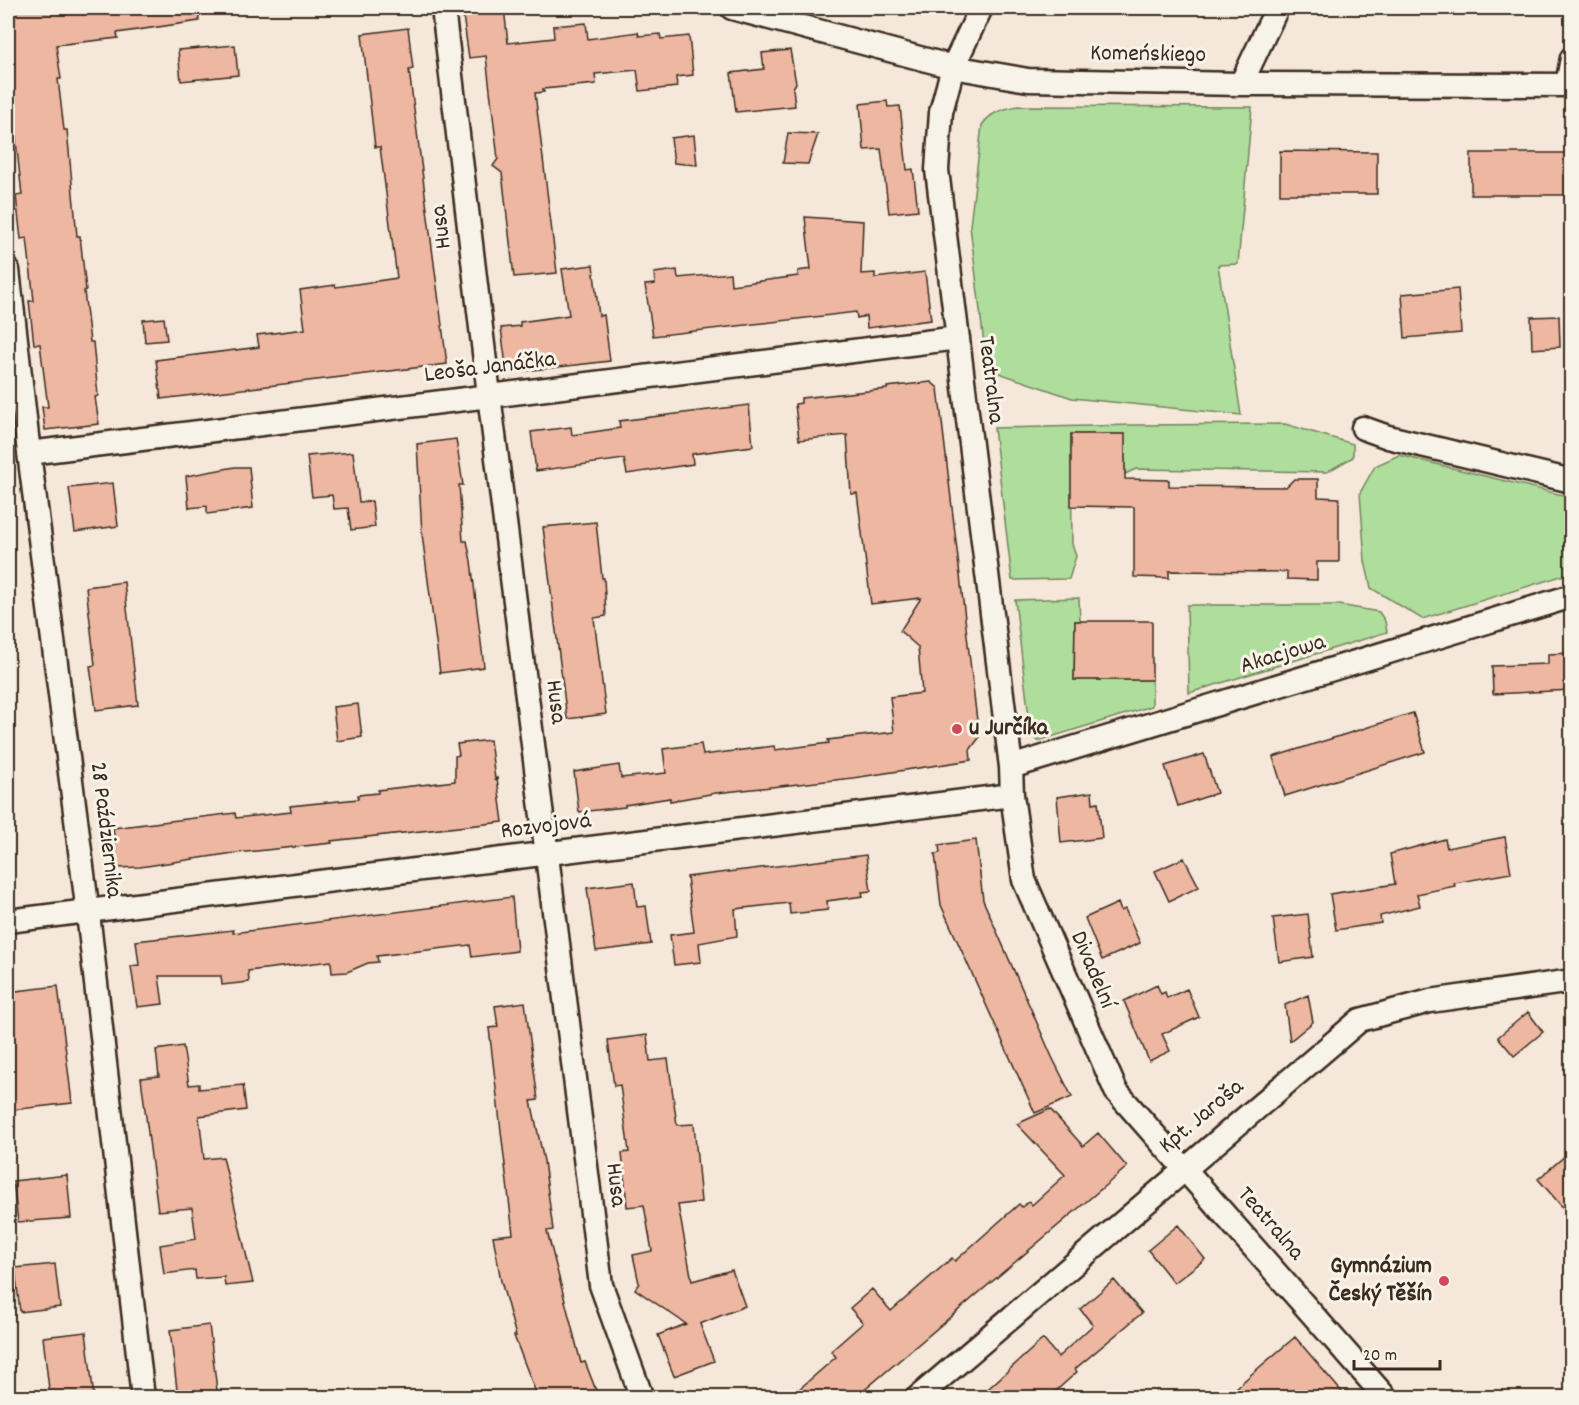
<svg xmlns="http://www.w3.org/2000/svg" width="1579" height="1405" font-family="Dekko,sans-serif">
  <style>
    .green { fill: #aedd9c; stroke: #74845d; stroke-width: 1.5 }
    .building { fill: #edb7a2; stroke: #3b2a1e; stroke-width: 1.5 }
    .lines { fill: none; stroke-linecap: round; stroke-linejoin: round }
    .minor-casing { stroke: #3b2a1e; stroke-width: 27 }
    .minor { stroke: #f7f3e8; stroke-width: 22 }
    .poi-dot { fill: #d1495b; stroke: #f7f3e8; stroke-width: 2 }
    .labels { text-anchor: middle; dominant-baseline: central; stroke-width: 6; stroke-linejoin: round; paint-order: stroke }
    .street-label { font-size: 24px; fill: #3b2a1e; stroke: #f7f3e8 }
    .poi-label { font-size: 24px; font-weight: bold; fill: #3b2a1e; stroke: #f7f3e8; text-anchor: start }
  </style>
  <rect width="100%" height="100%" fill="#f5e7da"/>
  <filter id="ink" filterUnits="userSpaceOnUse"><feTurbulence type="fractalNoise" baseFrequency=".0167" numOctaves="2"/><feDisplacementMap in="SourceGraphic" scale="12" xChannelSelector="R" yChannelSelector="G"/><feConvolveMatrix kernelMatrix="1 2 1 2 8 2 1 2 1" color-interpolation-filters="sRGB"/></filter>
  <g filter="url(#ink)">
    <path class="green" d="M1018,106L1252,107L1238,264L1218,265L1241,415L1072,398L993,371L984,344L970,226L982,125C991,112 1003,109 1018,106Z
      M1285,424L1353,444V457L1327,472L1136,469L1125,474L1124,434H1071L1072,544L1076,556L1069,579L1012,580L994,428L1135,425Z
      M1399,455L1571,497V573L1422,619L1371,588L1365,561L1360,493L1375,466Z
      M1079,598L1080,621H1075L1074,680H1152V706L1038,741L1031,735L1015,600Z
      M1187,605H1339L1379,612L1385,621L1387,632L1189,693Z"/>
    <path class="building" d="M8,8H198L199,21L117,33L118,38L56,45L61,79H58L64,130H67L77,236H80L86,290L84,291L90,342H93L98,396L95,397L99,424L45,430L42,407H48L40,344H34L29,301H34L27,238L21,239L16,196L22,195L15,132L8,133Z
      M462,8H504L508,43L554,38L553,26L586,23L588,39L638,32L639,36L660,34L661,39L689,36L693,75L676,77L677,87L640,91L637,70L595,74L596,84L543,89L544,92L535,93L557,273L514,277L502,173L493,166L498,159L486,56L469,58Z
      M408,28L413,69L409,70L447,364L161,399L156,360L259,347L257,335L305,329L300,290L335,285L336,287L397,278L380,147H375L362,34Z
      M235,45L238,75L181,81L178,50Z
      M790,50L796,83L793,88L795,106L736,112L731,73L764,69L762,53Z
      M887,101L888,107L900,106L907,170L913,169L918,210L889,213L881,149L864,150L860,104Z
      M788,133L818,134L808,164L783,163Z
      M694,135L697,165L674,163L671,138Z
      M1280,151L1377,152V194H1280Z
      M1471,153H1568V195H1471Z
      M805,217L863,221L861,274L875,273V278L925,272L931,320L867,328L866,316L857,318L856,312L653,336L645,285L655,284L654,273L677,270L678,278L730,273L731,285L798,276V271L811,269Z
      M593,265L599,316L604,315L610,361L507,373L501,328L520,326V322L569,315L562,269Z
      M1458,289L1461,333L1405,338L1402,294Z
      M1559,316L1560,347L1532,349L1531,317Z
      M164,318L167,340L145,342L143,320Z
      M931,382L938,388L979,738L970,750L971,760L853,778L716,793L670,801V798L625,805V807L579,812L574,772L619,765L621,778L666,773L663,749L701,744L703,755L774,746L775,750L829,743L828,740L894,732L890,697L922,693L918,647L900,631L921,598L871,604L857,493L851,494L847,435L799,440L795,404L801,403V398L887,389V387Z
      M749,405L753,446L692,454L693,464L627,474L624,459L536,471L531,432L571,427L572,435L620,428L619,421Z
      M1071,434H1125V479L1169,480V486L1286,487L1294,479H1318V497L1339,498V562H1317V580L1287,579V572L1169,571V578L1134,577V507L1071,506Z
      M456,439L463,485H459L463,541H467L471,561L484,667L440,673L422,534L417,444Z
      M353,452L359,502L372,501L375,527L351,530L348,508L334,509L332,495L312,497L307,456Z
      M235,467H249L253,508L207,514V506L189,508L186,476Z
      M113,483L118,526L75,532L69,488Z
      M596,522L602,578H604L606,616L594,618L606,714L567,719L543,527Z
      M124,582L138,705L96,710L90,666L95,665L86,587Z
      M1075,621H1152V680H1074Z
      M1572,653V690L1493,694L1492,666L1548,664V654Z
      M358,704L362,737L337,741L333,707Z
      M1413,713L1425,752L1285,796L1273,757Z
      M490,740L495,779L497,778L503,822L331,841L332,843L227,854L140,867L118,868L113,828L235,813L236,818L291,812L290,806L358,799V795L378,793V790L455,781V756L459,755L457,744Z
      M1204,754L1217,793L1178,806L1165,766Z
      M1092,792L1093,803L1098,802L1102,838L1061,843L1057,797Z
      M1505,837L1511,873L1454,883L1455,886L1417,894L1420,906L1380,916L1381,923L1336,930L1330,894L1395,884L1390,854L1445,839L1447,848Z
      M976,840L983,900L1052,1057L1072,1097L1035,1113L941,905L935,854L940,853L939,845Z
      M866,855L871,891L862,892L863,896L827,901L828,910L790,914L789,903L735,909L737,936L699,943L701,962L674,965L670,935L694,932L687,877Z
      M1184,858L1199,887L1169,901L1155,871Z
      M634,882L637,907L646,906L651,944L596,951L587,888Z
      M512,897L517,951L472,957L470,945L377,956L378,962L368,963L347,972L332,973L331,961L248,971L249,982L222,985L221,976H159L163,1004L137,1007L131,966L139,965L136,941L233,930V933Z
      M1118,903L1121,911L1125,909L1140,943L1102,960L1085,918Z
      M1308,914L1313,957L1279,962L1273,918Z
      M1157,985L1161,994L1165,992L1167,998L1187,989L1199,1017L1162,1034L1170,1051L1149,1061L1124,1001Z
      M58,986L72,1103L11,1110L8,1083V992Z
      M1308,995L1313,1022L1290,1041L1285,1005Z
      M525,1002L538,1100L531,1101L544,1161L553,1230L547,1231L581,1363L585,1362L599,1398H538L514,1336H516L501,1281L493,1236L513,1234L489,1028L498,1027L495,1006Z
      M1528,1012L1543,1032L1514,1056L1498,1037Z
      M647,1035L650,1061L668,1059L677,1125L694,1124L701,1202L678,1205L692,1281L732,1270L745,1306L700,1324L714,1361L674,1376L658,1335L686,1324L635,1289L639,1283L633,1255L652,1251L644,1205L627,1207L622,1153L629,1152L620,1085L614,1086L608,1040Z
      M183,1046L189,1085L199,1084V1089L243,1085L246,1110L199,1116L204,1159L223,1157L253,1283L225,1286L224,1277L196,1279L195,1270L164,1274L160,1245L196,1239L192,1208L158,1211L141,1078L159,1076L156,1050Z
      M1050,1109L1083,1146L1098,1133L1127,1167L855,1398H789L836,1357L831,1351L863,1323L850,1308L872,1289L891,1311L952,1258L955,1261L1019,1204L1022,1207L1029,1201L1032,1205L1065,1175L1017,1124Z
      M1572,1150V1218L1538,1179Z
      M67,1175L71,1218L18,1222L13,1181Z
      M1178,1225L1205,1259L1174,1283L1148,1250Z
      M55,1264L60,1307L20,1312L15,1268Z
      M1114,1280L1142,1313L1075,1369L1077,1372L1048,1398H978L1043,1339L1058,1357L1093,1325L1080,1309Z
      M209,1325L218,1398H178L170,1330Z
      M86,1332L94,1398H50L43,1337Z
      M1295,1337L1347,1398H1225L1255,1371Z"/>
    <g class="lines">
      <defs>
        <path id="minor" d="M443,8L489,395L601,1285L642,1398
          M732,8L953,67L1028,80L1241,84L1572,85
          M981,8L953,67L941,112L937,170L1011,767L1012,795L1024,880L1116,1091L1386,1398
          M1241,84L1277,8
          M1567,85L1572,58
          M8,270L29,453L88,913L143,1398
          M1363,428L1388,437L1572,481
          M29,453L958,338
          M1011,767L1572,596
          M8,921L1012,795
          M917,1398L1360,1020L1430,1001L1572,981"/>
      </defs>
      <use href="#minor" class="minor-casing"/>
      <use href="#minor" class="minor"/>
    </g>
  </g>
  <g class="poi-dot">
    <circle cx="957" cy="729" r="6"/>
    <circle cx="1444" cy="1281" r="6"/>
  </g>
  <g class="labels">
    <g class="street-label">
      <text transform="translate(1148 55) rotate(1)">Komeńskiego</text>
      <text transform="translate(442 227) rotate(-97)">Husa</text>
      <text transform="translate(490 368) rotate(-7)">Leoša Janáčka</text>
      <text transform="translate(990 380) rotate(83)">Teatralna</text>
      <text transform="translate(1283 655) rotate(-17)">Akacjowa</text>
      <text transform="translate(555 702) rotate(83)">Husa</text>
      <text transform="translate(546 827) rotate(-7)">Rozvojová</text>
      <text transform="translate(105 830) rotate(83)">28 Października</text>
      <text transform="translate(1092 970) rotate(67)">Divadelní</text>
      <text transform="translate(1202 1117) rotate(-40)">Kpt. Jaroša</text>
      <text transform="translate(615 1185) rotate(83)">Husa</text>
      <text transform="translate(1270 1224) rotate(49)">Teatralna</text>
    </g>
    <g class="poi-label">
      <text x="969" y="729">u Jurčíka</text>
      <text x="1432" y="1267" text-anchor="end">Gymnázium<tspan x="1432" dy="28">Český Těšín</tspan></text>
    </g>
  </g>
  <rect width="1579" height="1405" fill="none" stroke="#f7f3e8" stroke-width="30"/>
  <rect x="15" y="15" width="1549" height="1375" fill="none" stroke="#3b2a1e" stroke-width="2" filter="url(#ink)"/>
  <path d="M1354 1360v9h86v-9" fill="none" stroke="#3b2a1e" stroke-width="3"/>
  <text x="1363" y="1360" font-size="18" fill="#3b2a1e" stroke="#f7f3e8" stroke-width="4.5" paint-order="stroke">20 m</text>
</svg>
